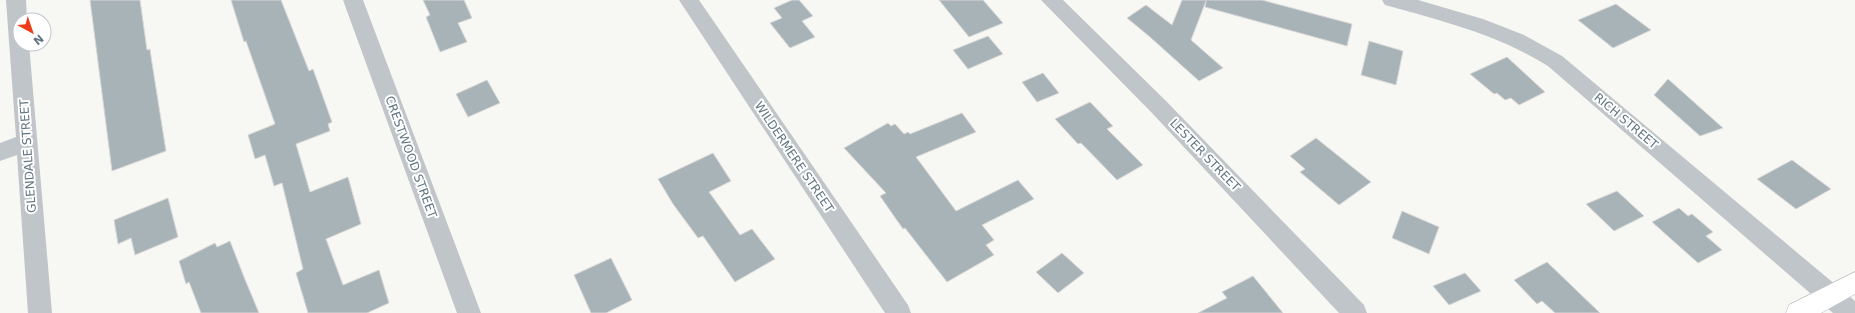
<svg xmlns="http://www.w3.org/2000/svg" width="1855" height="313" font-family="'DejaVu Sans',sans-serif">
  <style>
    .building { fill: #a8b3b8; stroke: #d9d8d6 }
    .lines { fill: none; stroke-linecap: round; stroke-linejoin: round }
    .secondary-casing { stroke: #b1b9bd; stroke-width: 1 }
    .minor { fill: #bfc5c8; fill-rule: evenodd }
    .secondary { fill: #fff; fill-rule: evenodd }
    .labels { text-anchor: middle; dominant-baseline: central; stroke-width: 4; stroke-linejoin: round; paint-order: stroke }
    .street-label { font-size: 12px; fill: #607581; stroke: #fff }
  </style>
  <rect width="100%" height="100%" fill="#f7f7f3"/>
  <path class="building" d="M90,0H140L147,50L150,49L152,63L166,151L112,171Z
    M231,0H281L309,71L313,69L332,122L328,124L330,131L296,144L310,192L348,177L361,224L326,239L343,285L379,270L389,303L367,313H308L296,273L303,269L282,183L274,186L265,155L255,159L248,135L275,124L246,41L244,42Z
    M423,0H464L472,18L458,23L467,42L440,52L426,17L430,15Z
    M792,0H799L813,16L802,21L815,37L790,48L770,23L782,18L774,8Z
    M939,0H983L1003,23L969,37Z
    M1182,0H1262L1352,24L1347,46L1205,7L1206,1L1191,40L1223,68L1199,81L1150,37L1127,18L1146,5L1172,25Z
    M1616,4L1651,30L1613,48L1578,20Z
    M988,36L1003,54L968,69L953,50Z
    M1369,41L1403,51L1396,85L1361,75Z
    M1507,57L1545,92L1519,105L1511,98L1505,100L1497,93L1494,94L1470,74Z
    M1043,73L1059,93L1037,102L1022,82Z
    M1668,79L1723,128L1700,136L1654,95Z
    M487,80L500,103L468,117L456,94Z
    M1090,102L1113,126L1107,129L1143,165L1117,180L1081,143L1078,144L1055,119Z
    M962,113L976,132L916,157L956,211L1018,180L1034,199L982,225L994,240L986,245L994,255L947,282L905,228L903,229L880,196L886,193L844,148L888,123L891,126L895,124L904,134L908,132L910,134Z
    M1316,138L1371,182L1339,205L1300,172L1305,169L1290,156Z
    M713,153L731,181L709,192L740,235L752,229L775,259L735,282L703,236L698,238L673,204L658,179Z
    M1792,160L1831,189L1796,209L1757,179Z
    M1617,191L1644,216L1614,231L1586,204Z
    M168,198L178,237L135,255L131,238L118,244L114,220Z
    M1679,208L1688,216L1692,214L1713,232L1706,236L1722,250L1698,263L1652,222Z
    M1402,211L1439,227L1429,254L1392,238Z
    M230,241L244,277L259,313H201L189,282L186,284L179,261L215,243L217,247Z
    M1062,253L1084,273L1058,293L1036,272Z
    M611,258L632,300L606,313H591L574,275Z
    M1547,262L1600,313H1555L1542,301L1537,304L1514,280Z
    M1465,273L1481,291L1449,305L1433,286Z
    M1253,276L1283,313H1198L1227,298L1222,292Z"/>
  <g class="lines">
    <defs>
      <path id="secondary" d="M1855,272V294L1821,313H1786L1789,305Z"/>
    </defs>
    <use href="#secondary" class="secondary-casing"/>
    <path class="minor" d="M6,0H26L27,20H20V44H29L52,313H28L17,155L0,161V143L16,137Z
      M343,0H363L481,313H457Z
      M679,0H699L908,305L911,313H885Z
      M1041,0H1063L1166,101L1364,305L1367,313H1339L1152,113Z
      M1382,0H1418L1483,19L1524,35L1562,56L1855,301V313H1833L1548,66C1497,34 1442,21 1385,5Z"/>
    <use href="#secondary" class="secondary"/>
  </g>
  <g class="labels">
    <g class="street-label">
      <text transform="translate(1626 121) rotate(40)">RICH STREET</text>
      <text transform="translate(1205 155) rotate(46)">LESTER STREET</text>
      <text transform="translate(28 156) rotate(-94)">GLENDALE STREET</text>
      <text transform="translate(411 157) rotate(70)">CRESTWOOD STREET</text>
      <text transform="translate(794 157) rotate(56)">WILDERMERE STREET</text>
    </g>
  </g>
  <g transform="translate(32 32) rotate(140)"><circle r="19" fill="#ffffff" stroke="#bfc8cd"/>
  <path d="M0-3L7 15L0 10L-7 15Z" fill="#f03b1b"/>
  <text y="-6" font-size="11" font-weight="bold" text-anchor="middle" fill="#607581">N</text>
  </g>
</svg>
